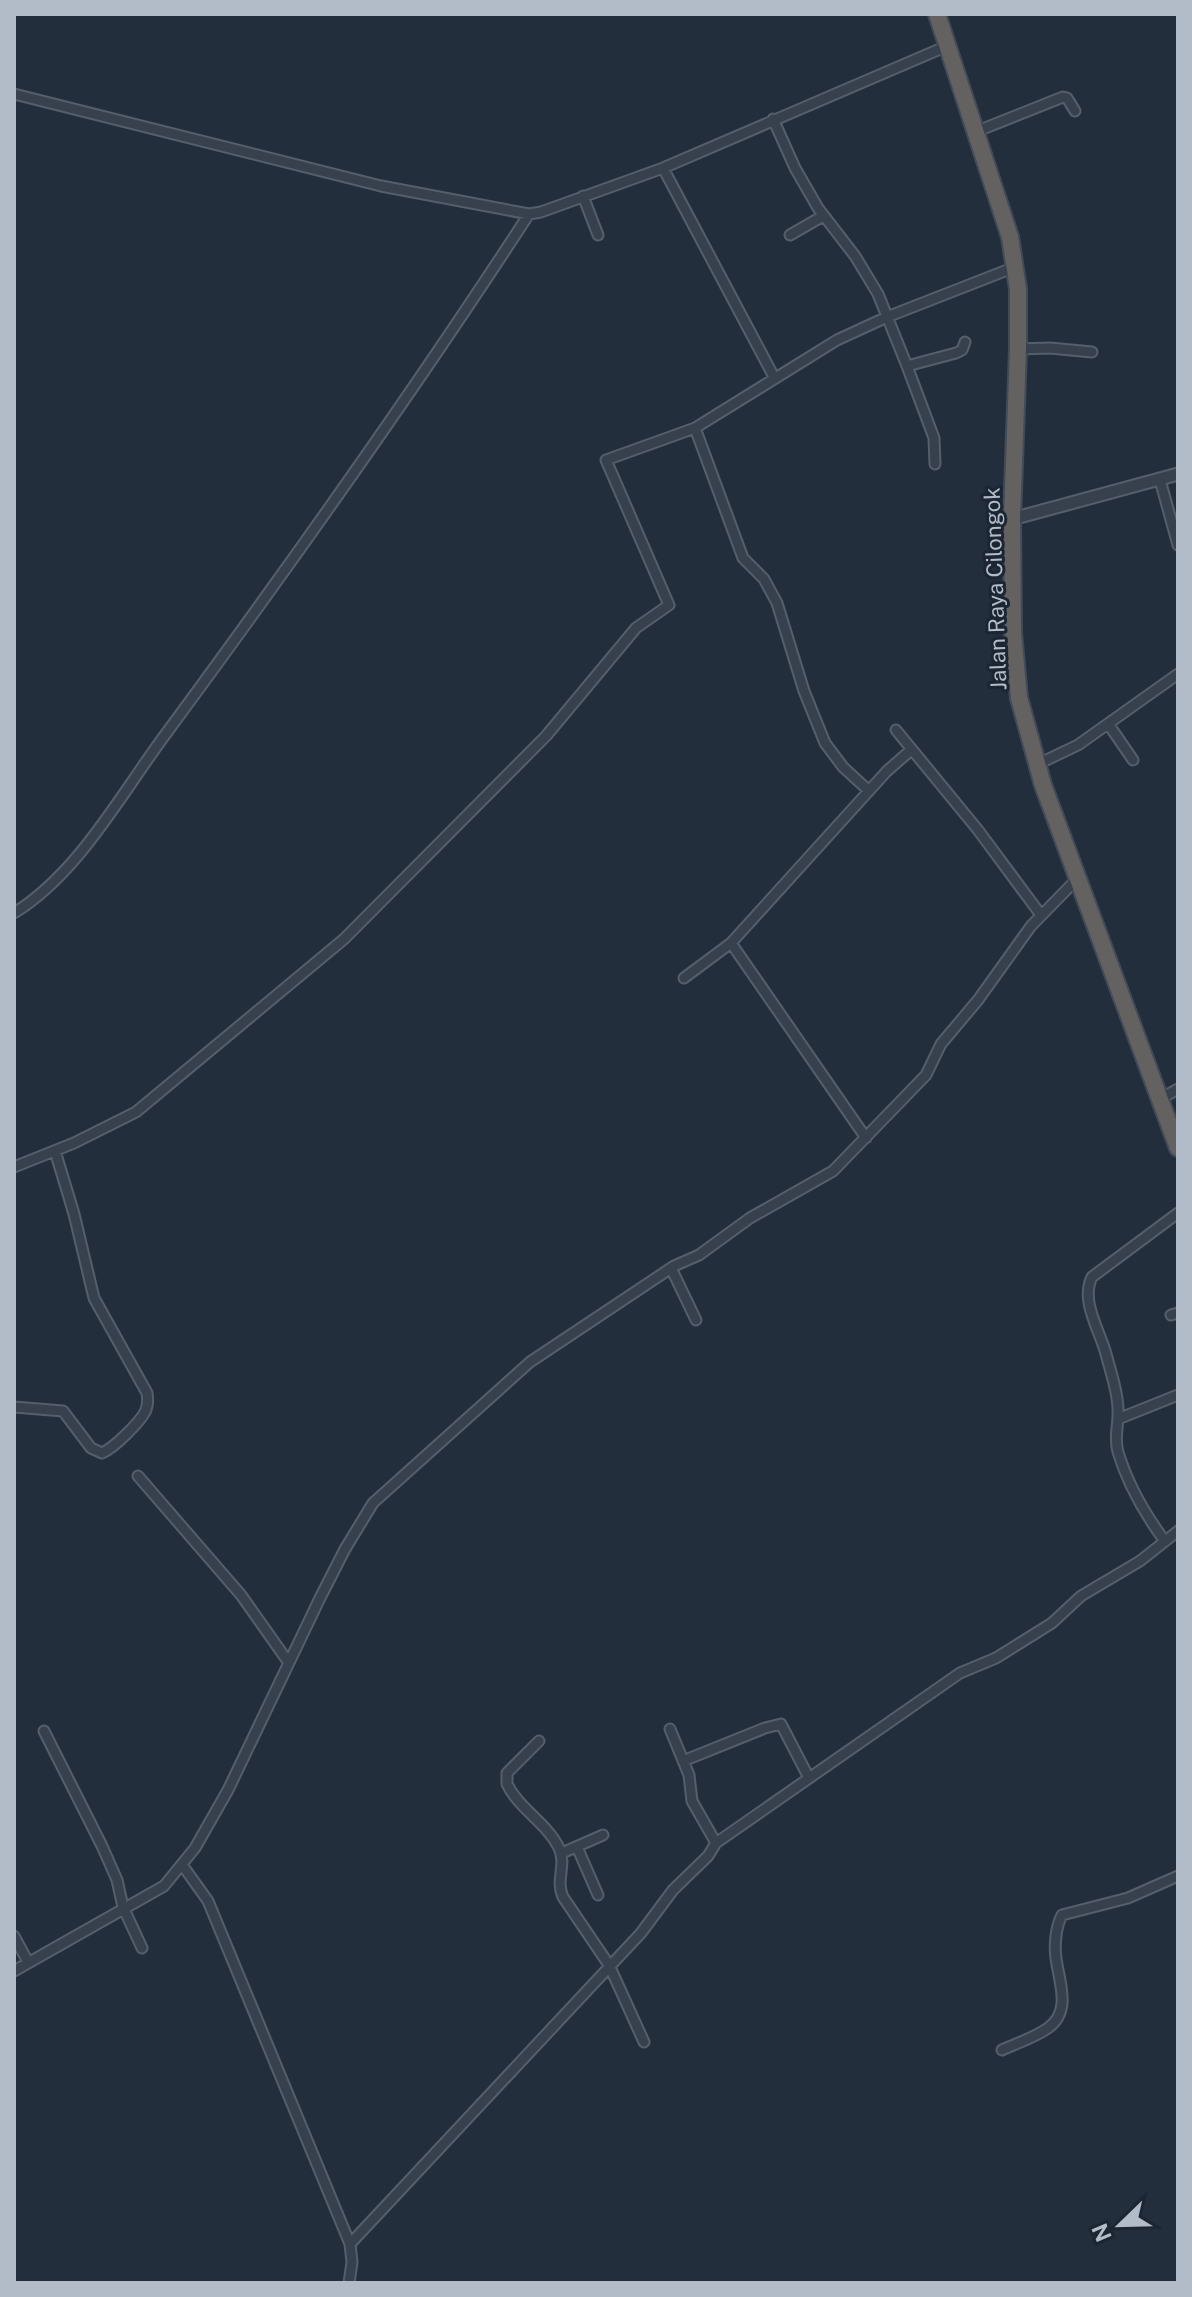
<svg xmlns="http://www.w3.org/2000/svg" width="1192" height="2297" font-family="'Public Sans',sans-serif">
  <style>
    .lines { fill: none; stroke-linecap: round; stroke-linejoin: round }
    .minor-casing { stroke: #555e6b; stroke-width: 13 }
    .tertiary-casing { stroke: #555e6b; stroke-width: 15 }
    .trunk-casing { stroke: #424b58; stroke-width: 20 }
    .minor { stroke: #37404d; stroke-width: 9 }
    .tertiary { stroke: #37404d; stroke-width: 11 }
    .trunk { stroke: #646260; stroke-width: 16 }
    .labels { text-anchor: middle; dominant-baseline: central; stroke-width: 6; stroke-linejoin: round; paint-order: stroke }
    .street-label { font-size: 22px; fill: #b2bbc8; stroke: #1c2532 }
  </style>
  <rect width="100%" height="100%" fill="#232e3d"/>
  <g class="lines">
    <defs>
      <path id="minor" d="M14,94L381,186L529,214L541,212L663,168
        M773,119L795,168L818,208L855,256L878,294L907,366L956,353L962,350L965,342
        M975,132L1063,97L1067,98L1075,111
        M583,196L598,235
        M790,235L823,216
        M1018,349L1050,348L1092,352
        M907,366L934,438L935,464
        M774,377L663,168L947,46
        M695,428L743,558L764,579L777,603L804,691L825,743L843,767L869,791
        M1160,480L1178,545
        M1109,725L1133,760
        M896,730L978,830L1041,915
        M1038,764L1078,745L1178,674
        M14,913C78,874 121,794 165,735C291,564 414,391 529,214
        M731,943L866,1138
        M684,978L731,943L887,771L911,750
        M1160,1099L1178,1089
        M14,1167L74,1143L136,1112L344,939L546,736L636,628L669,605L606,460L695,428L837,340L887,317L1015,267
        M671,1268L696,1320
        M1171,1315L1178,1313
        M14,1407L63,1411L91,1448L102,1453C114,1448 139,1423 145,1412C148,1406 148,1399 147,1393L94,1298L74,1214L55,1151
        M1118,1419L1178,1395
        M138,1476L241,1595L289,1663
        M1164,1540C1145,1514 1127,1482 1118,1452C1114,1438 1118,1428 1118,1415C1119,1396 1111,1373 1106,1354C1100,1331 1080,1301 1092,1277L1178,1213
        M670,1729L689,1775L692,1801L716,1843
        M44,1731L102,1846L117,1880L123,1907L142,1948
        M539,1741L507,1773V1784C519,1809 547,1823 559,1848C567,1865 555,1880 563,1897L609,1965L644,2042
        M683,1761L765,1728L781,1724L809,1778
        M577,1847L598,1895
        M562,1853L603,1835
        M183,1866L208,1901L350,2244L352,2262L349,2283
        M14,1936L28,1962
        M14,1971L164,1886L195,1848L228,1790L320,1598L345,1549L373,1503L530,1362L674,1266L699,1255L750,1218L833,1171L926,1075L941,1044L978,1000L1031,926L1078,878
        M1002,2050C1017,2043 1034,2038 1048,2028C1072,2011 1059,1982 1056,1958C1054,1945 1056,1926 1062,1915L1128,1898L1178,1876
        M350,2244L641,1933L673,1890L708,1856L716,1843L960,1673L996,1658L1052,1623L1081,1596L1140,1561L1178,1531"/>
      <path id="tertiary" d="M1012,519L1178,474"/>
      <path id="trunk" d="M937,14L1010,237L1018,289V349L1012,519L1013,633L1019,698L1043,785L1178,1148"/>
    </defs>
    <use href="#minor" class="minor-casing"/>
    <use href="#tertiary" class="tertiary-casing"/>
    <use href="#trunk" class="trunk-casing"/>
    <use href="#minor" class="minor"/>
    <use href="#tertiary" class="tertiary"/>
    <use href="#trunk" class="trunk"/>
  </g>
  <g class="labels">
    <g class="street-label">
      <text transform="translate(995 589) rotate(-92)">Jalan Raya Cilongok</text>
    </g>
  </g>
  <rect width="1192" height="2297" fill="none" stroke="#b2bbc8" stroke-width="32"/>
  <g transform="translate(1120 2225) rotate(247)" stroke="#1c2532" stroke-width="6" paint-order="stroke">
  <path d="M0-6L14 30L0 20L-14 30Z" fill="#b2bbc8"/>
  <text y="-12" font-size="22" font-weight="bold" text-anchor="middle" fill="#b2bbc8">N</text>
  </g>
</svg>
